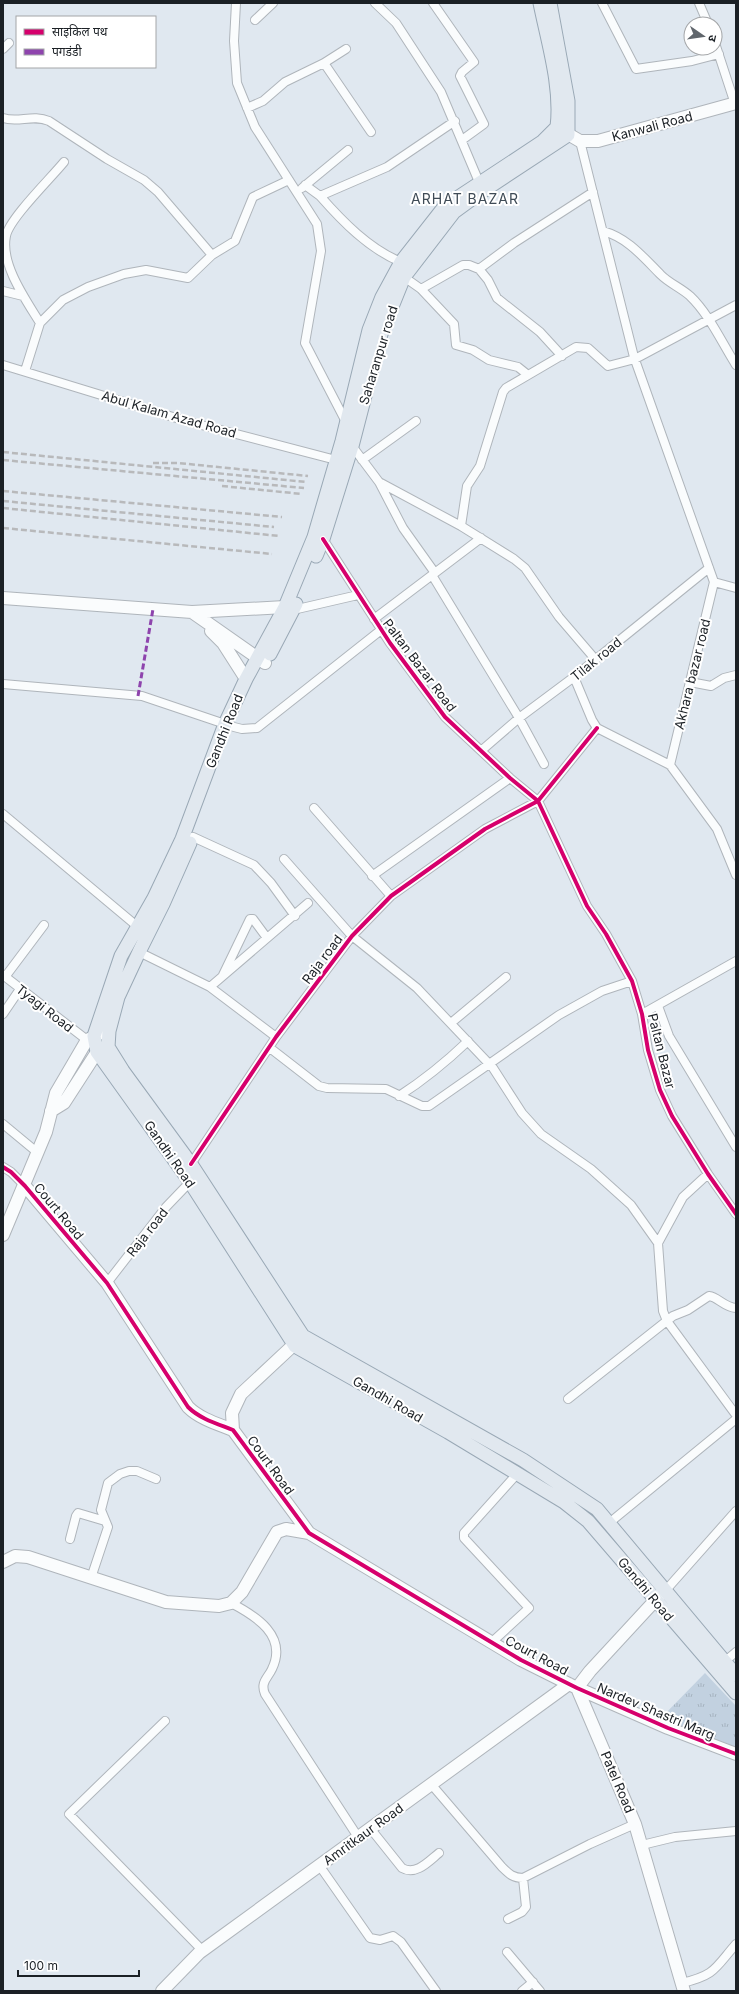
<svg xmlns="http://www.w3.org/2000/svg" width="739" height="1994" font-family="Inter,'Noto Sans Devanagari',sans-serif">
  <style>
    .grass { fill: url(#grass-tufts) }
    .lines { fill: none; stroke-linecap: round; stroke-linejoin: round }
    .street-casing { stroke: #afb5bb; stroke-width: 10 }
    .secondary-casing { stroke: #afb5bb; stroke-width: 14 }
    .primary-casing { stroke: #99a8b5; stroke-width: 15 }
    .street { stroke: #fafcfd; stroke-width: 8 }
    .secondary { stroke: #fafcfd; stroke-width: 12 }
    .primary { stroke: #e1e8ef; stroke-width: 13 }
    .rail { stroke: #b8b9bb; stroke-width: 2.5; stroke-dasharray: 6 3; stroke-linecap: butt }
    .quiet { stroke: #8e44ad; stroke-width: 3; stroke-dasharray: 6 3; stroke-linecap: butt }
    .cycleway-casing { stroke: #fff; stroke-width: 6 }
    .cycleway { stroke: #d6006c; stroke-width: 4 }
    .labels { text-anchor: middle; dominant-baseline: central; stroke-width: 4; stroke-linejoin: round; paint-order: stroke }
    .street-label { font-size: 13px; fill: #1b2025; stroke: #fff }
    .neighbourhood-label { font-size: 14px; letter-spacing: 1px; fill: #3f4b56; stroke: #fff }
  </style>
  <defs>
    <pattern id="grass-tufts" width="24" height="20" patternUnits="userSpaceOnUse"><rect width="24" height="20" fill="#c2d1e0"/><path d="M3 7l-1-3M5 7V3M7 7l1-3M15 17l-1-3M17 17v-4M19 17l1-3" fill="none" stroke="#a6b3c0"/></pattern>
  </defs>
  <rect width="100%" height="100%" fill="#e0e8f0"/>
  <path class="grass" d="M705,1673L736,1706V1747L661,1718Z"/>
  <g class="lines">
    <defs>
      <path id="street" d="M236,3L234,41L237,83L255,127L317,224L321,251L305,343L346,422
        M375,3L396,23L441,92L479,182
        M433,3L474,62L462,72L460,76L484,124L462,140
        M602,3L636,69L692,61L719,54
        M699,3L708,24
        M255,20L273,3
        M715,43L735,104
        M3,49L9,43
        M324,63L371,132
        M247,108L263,101L285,82L324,63L346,49
        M3,118C18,123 33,114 49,121L107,159L144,180L158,192L212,255
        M580,141L634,357L714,582
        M305,185L320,196L387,167L455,121
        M302,188L348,150
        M320,196C342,221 369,249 401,262
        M603,231C628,238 643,257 661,275C669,283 681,288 690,296C709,314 722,343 736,365
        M479,269L488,280L497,298L540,332L562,356
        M404,277L421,289L463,265H469L479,269L514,243L593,192
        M421,289L454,324L456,345L473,350L489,360L518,367L528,375
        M3,291L23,296
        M40,323C26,300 0,264 6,236C9,219 51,178 64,162
        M3,365L186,421L336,460
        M25,371L40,323L63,300L88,287L124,274L146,270L188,278L212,255L235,241L253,197L289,180
        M352,446L379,482L461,526L467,486L480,466L503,392L506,388L576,347L588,348L608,366L635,359L736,305
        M362,460L416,421
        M379,482L403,528L435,573
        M461,526L514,559L525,568L559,617L595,659
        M323,539L390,643L445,717L510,778L538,801L587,906L606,934L632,981L642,1014L648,1050L660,1090L672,1116L708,1174L736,1214
        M432,575L519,718L544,764
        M714,582L736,588
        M293,610L358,595
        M374,619L481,538
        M574,677L592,720L597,728L670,765L717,829L736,875
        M690,682L711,686L724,678L736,675
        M3,684L142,696L225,724
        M234,727L242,729L257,728L381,630
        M482,750L519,718L574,677L709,568
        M670,765L714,582
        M314,808L391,896
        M3,814L138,927
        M193,837L254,865L271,883L295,916
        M284,859L352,936L417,988L493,1068L522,1113L541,1134L591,1169L631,1205L658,1243
        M372,876L510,778
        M139,952L210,987L276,1037
        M3,975L87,1040
        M223,975L250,919H253L267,938
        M5,977L44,925
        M210,987L308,903
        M658,1006L669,1036L736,1147
        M3,1014L20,989
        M642,1014L736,961
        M451,1023L506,977
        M270,1048L319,1086L327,1088L386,1089L422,1106H429L559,1015L602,991L632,981
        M399,1096C424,1080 446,1062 468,1041
        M3,1124L38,1153
        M191,1164L276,1037L352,936L391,896L485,829L538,801L597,728
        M3,1167L11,1172L25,1186
        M708,1174L683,1197L658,1243L663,1311L667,1321L736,1415
        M107,1283L166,1207L190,1182
        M568,1399L673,1316L688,1310L709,1296C718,1297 724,1307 736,1308
        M609,1523L736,1419
        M70,1539L76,1516L78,1513L105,1521
        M91,1578L108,1527L101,1510L108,1483L120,1474L129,1471H137L156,1479
        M666,1590L736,1511
        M231,1603C256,1616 288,1636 272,1669C268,1678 260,1682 265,1694L358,1837
        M492,1642L529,1608L464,1538V1533L517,1474
        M724,1662L736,1652
        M165,1721L69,1814L202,1950
        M431,1784L502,1867C509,1874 513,1878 523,1878L590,1844L635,1824
        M370,1828L402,1868C416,1876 429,1861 439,1853
        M642,1845L675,1837L736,1831
        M319,1865L370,1938L380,1940L393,1936L401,1942L436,1991
        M508,1919L522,1912L526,1907L523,1878
        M507,1952L540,1991
        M682,1983C716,1975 715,1968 736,1944
        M522,1991L533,1982"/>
      <path id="secondary" d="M561,130L580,141H598L736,103
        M3,598L192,612L285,607
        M192,612L265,663
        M211,631L223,643L246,679
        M51,1111L64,1103L97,1052L106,1048
        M25,1186L107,1283L188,1407C200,1419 218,1424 233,1430L309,1533L521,1660L577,1688L668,1728L736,1754
        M3,1235L46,1132L56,1093L87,1040L101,1033
        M233,1430L232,1413L241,1394L301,1338
        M3,1562L15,1556L28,1557L166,1602L219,1606L231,1603L242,1592L277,1532L286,1529L309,1533
        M662,1593L590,1671L577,1688L635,1824L684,1991
        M162,1991L199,1953L569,1684"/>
      <path id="primary" d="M540,3C548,43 562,87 557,127L542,142L445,206L401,262L382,297L369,330L342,441L314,537L285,607L246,679L225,724L182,839L154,898L121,956L94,1036L97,1052L190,1182L295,1346L448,1432L564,1502L588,1521L736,1693
        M316,556L323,539L352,446L381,334L404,277L454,212L480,193L568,135V101L550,3
        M270,654L296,604
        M190,843L163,904L139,952L118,997L109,1031L108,1047L123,1071L191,1164L303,1336L523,1460L597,1509L736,1675"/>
    </defs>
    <use href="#street" class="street-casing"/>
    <use href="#secondary" class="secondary-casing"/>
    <use href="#primary" class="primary-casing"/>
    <use href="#street" class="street"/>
    <use href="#secondary" class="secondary"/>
    <use href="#primary" class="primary"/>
    <path class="rail" d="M3,452L306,482
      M3,460L304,488
      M153,463H178L308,476
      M222,486L302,494
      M3,491L282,517
      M3,501L274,527
      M3,508L279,536
      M3,528L272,554"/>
    <path class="quiet" d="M138,696L153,609"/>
    <defs>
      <path id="cycleway" d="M323,539L390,643L445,717L510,778L538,801L587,906L606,934L632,981L642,1014L648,1050L660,1090L672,1116L708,1174L736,1214
        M191,1164L276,1037L352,936L391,896L485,829L538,801L597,728
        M3,1167L11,1172L25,1186L107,1283L188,1407C200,1419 218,1424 233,1430L309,1533L521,1660L577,1688L668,1728L736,1754"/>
    </defs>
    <use href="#cycleway" class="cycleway-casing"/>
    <use href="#cycleway" class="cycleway"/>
  </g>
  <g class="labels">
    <g class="street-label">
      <text transform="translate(652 126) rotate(-15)">Kanwali Road</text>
      <text transform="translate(378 355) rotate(-73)">Saharanpur road</text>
      <text transform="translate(169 414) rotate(16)">Abul Kalam Azad Road</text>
      <text transform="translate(596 659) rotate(-39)">Tilak road</text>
      <text transform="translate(420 665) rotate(53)">Paltan Bazar Road</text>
      <text transform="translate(692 674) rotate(-76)">Akhara bazar road</text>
      <text transform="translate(224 731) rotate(-68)">Gandhi Road</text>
      <text transform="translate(322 959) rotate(-53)">Raja road</text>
      <text transform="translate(45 1008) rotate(38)">Tyagi Road</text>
      <text transform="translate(662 1051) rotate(76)">Paltan Bazar</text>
      <text transform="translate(170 1154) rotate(55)">Gandhi Road</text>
      <text transform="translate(59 1211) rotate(50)">Court Road</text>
      <text transform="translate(147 1232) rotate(-52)">Raja road</text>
      <text transform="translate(388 1399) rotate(30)">Gandhi Road</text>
      <text transform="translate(271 1465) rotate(54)">Court Road</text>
      <text transform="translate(646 1589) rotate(50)">Gandhi Road</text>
      <text transform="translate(537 1655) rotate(28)">Court Road</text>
      <text transform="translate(656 1711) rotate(23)">Nardev Shastri Marg</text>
      <text transform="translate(618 1782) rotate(67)">Patel Road</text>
      <text transform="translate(363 1834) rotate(-36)">Amritkaur Road</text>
    </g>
    <g class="neighbourhood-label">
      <text x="465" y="198">ARHAT BAZAR</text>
    </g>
  </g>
  <rect width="739" height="1994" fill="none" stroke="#1b2025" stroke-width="8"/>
  <rect x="16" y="16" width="140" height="52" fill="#ffffff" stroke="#a4a6a8"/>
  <rect x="24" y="29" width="20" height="6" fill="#d6006c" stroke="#a4a6a8"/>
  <text x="52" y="36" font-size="12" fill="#1b2025">साइकिल पथ</text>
  <rect x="24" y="49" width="20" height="6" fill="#8e44ad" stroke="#a4a6a8"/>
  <text x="52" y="56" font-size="12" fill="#1b2025">पगडंडी</text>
  <g transform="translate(703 36) rotate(103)"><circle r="19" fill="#ffffff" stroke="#a4a6a8"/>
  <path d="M0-3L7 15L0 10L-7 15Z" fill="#60666c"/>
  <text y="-6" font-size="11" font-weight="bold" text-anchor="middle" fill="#1b2025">उ</text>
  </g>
  <path d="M18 1970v6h121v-6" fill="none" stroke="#1b2025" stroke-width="2"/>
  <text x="24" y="1970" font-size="12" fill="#1b2025" stroke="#ffffff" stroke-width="3" paint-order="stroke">100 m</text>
</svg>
